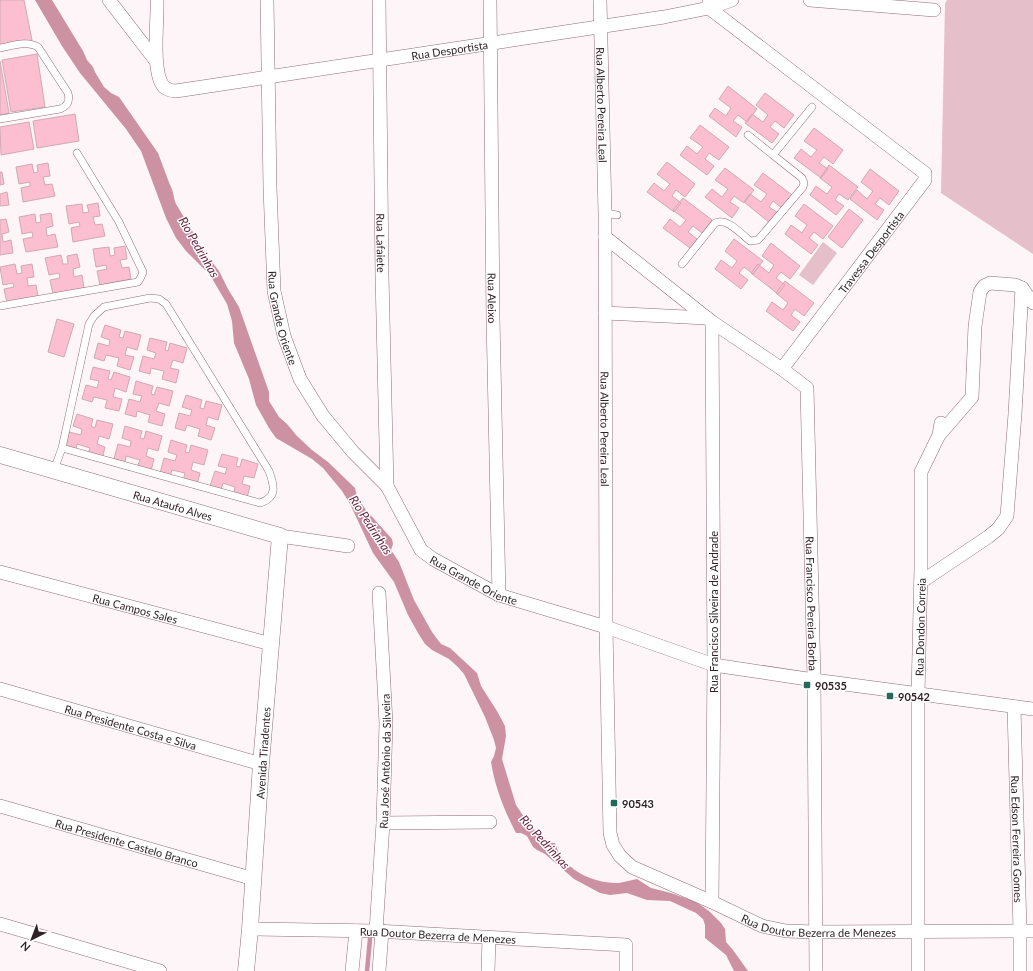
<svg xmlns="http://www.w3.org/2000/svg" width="1033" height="971" font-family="Lato,sans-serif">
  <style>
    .green { fill: #e5bfca }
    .water { fill: #cc92a4 }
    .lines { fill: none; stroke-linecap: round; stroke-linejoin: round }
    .stream { stroke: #cc92a4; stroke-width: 4.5 }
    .building { fill: #fcbfd1; stroke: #d0a9b4 }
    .service-casing { stroke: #906c77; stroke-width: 8 }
    .minor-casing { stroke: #906c77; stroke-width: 14 }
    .tertiary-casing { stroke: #906c77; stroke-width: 17 }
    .service { stroke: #fff; stroke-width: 7 }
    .minor { stroke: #fff; stroke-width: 13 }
    .tertiary { stroke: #fff; stroke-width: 16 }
    .poi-dot { fill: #24695d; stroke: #fff; stroke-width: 1.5 }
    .labels { text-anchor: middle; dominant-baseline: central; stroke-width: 3; stroke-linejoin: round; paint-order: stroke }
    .street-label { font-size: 11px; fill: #312227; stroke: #fff }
    .poi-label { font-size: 11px; font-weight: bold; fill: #312227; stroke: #fff; text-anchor: start }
    .water-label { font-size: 12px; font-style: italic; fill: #66213d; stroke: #fff }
  </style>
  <rect width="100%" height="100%" fill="#fef5f8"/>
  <path class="green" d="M947,0H1033V254L941,193L945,4Z
    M823,242L837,253L813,285L799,275Z"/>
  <path class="water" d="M35,0H52L83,51L87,60L93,67L95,72L104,87L111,93L119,97L158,153L170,185C174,192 173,197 176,204L208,257L219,271L228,289L239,307L269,392V401L279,417L287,424L297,436L312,450L328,462L355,488L357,497L366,510L392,539L393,544L391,550L399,562L414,600L432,632L441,644L450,648L477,673L481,686L497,711L505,726L506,736L502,759L516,805L530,826L547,840L548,843H555C562,869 593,884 619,883C625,882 631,880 637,879L651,888L671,893L696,902L709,911L721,923L725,929L726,942L733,950L748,971H734L726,955L705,938V925L703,919L696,913L670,901L647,900L627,893L610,895L600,893L574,879L545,854L537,850L533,847L527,836L521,833H516C504,810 495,787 491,762L494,756L496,748L494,740L485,717L464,674L458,667L449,659L432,650L425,644L418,633L408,615L394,582L373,553L350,504L342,491L323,468L312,459L276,438L269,428L256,405L249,379L234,343L232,321L227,304L210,275L186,251L176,238L166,218L141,151L126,129L80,73L62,46Z"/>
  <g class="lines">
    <path class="stream" d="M367,971L370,939"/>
  </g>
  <path class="building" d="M0,0H24L32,40L0,45Z
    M37,54L45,107L11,112L2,60Z
    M0,61L9,113L0,115Z
    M728,86L757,109L747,122L738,115L733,121L742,127L736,137L709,116L715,108L726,116L731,108L719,99Z
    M765,93L794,115L784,128L775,121L770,127L779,134L772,143L745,123L752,114L763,122L768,115L756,105Z
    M75,114L79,141L37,148L33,121Z
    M29,122L34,149L1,155L0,127Z
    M700,125L729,147L719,160L709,153L705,159L714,166L707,175L680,155L687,146L697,154L703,147L690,138Z
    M814,128L843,150L833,164L824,157L819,163L828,169L821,178L794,158L801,149L811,157L817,150L804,141Z
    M667,162L695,184L685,197L676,190L672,196L681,203L674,212L647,192L654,183L664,191L670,184L657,174Z
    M48,163L50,176L43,177L45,185L52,184L55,196L23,202L21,188L30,186V182L19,184L16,167L32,164L34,173L38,172L37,165Z
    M829,165L858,187L848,200L839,194L835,200L844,206L836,215L810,195L816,186L827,194L832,187L820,178Z
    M725,168L754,190L744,203L734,196L730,202L739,208L732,218L705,197L712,189L722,197L728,189L715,180Z
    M870,169L899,191L889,205L880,198L875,204L884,210L877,220L850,199L857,190L867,199L873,191L861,182Z
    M0,172H2L4,184L0,185Z
    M763,173L792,195L782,208L773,201L769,207L778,213L770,223L744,202L750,194L761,202L767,194L754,185Z
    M7,192L9,205L0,206V194Z
    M683,198L712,220L702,233L693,226L688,232L697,239L690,248L663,228L670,219L680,227L686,220L673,210Z
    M98,203L100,216L93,217L95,225L102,224L105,236L73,242L71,228L80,226L79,222L69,224L66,206L82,204L83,213L89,212L87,205Z
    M804,204L833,226L823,239L814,232L809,238L818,245L811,254L785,234L791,225L802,233L807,225L795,216Z
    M849,209L863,220L842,248L828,237Z
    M51,213L53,226L46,228L47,236L55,234L58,247L26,252L23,239L33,237L32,232L22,234L19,217L35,214L36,223L41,222L40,215Z
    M6,219L9,232L2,234L3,242L11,240L13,253L0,255V220Z
    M734,239L763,261L753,274L744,267L739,273L748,280L741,289L715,269L721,260L732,268L737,261L725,251Z
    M771,243L800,266L790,279L781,272L776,278L785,285L778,294L751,273L758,264L769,273L774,265L762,256Z
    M125,246L127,259L120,260L122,268L129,267L131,279L100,285L97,271L107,269L106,265L96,267L93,249L109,247L110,256L115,255L114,248Z
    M77,254L80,267L73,269L74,277L82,275L84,288L53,294L50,280L60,278L59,273L49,275L45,258L61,255L63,264H68L67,256Z
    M15,264L17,274L22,273L21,266L32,264L34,277L27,278L28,286L36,285L38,297L7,303L4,289L14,287L13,283L3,285L0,267Z
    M785,281L814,303L804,316L795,309L791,315L800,322L793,331L766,311L772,302L783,310L788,303L776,293Z
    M57,319L74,324L64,357L48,352Z
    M105,325L121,330L119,337L123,338L125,331L141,335L137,350L127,347L125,355L134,357L130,370L117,366L119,358L106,355L104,361L94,358L98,343L109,346L110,340L101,337Z
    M150,338L167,342L165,350L168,351L170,343L187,348L183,363L173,360L170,368L179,370L176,383L162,379L164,371L151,368L150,374L139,371L143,356L154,359L156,353L147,350Z
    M93,367L110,371L108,379L111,380L114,372L130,377L126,392L115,388L113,397L122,399L119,411L105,408L107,400L94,397L92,402L82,399L86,385L97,388L99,381L90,379Z
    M136,381L153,386L151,394L154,395L157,387L173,391L169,406L159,403L156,411L165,414L162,426L148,422L150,415L137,411L136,417L125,414L129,399L140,402L142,396L133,394Z
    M186,395L202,400L200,408L204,409L206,401L222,405L218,420L208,417L206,425L215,428L211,440L198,436L200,429L187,425L185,431L175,428L179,413L190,416L192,410L182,407Z
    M77,414L93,419L91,426L95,428L97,420L113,424L109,439L99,436L97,444L105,447L102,459L88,455L90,448L77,444L76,450L65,447L69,432L81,435L82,429L73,426Z
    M125,426L142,431L140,438L144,439L146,431L162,436L158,451L148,448L146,456L154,459L151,471L137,467L140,460L126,456L125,462L114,459L118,444L130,447L131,441L122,438Z
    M171,440L187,445L185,452L189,453L191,445L208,450L204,465L193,462L191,470L200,473L197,485L183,481L185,473L172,470L170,476L160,473L164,458L175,461L177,455L168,452Z
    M222,454L238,458L236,466L240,467L242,459L258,464L254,478L244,476L242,484L250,486L247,498L234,495L235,487L223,483L221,489L210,486L215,471L225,474L227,468L218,466Z"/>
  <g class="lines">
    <defs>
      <path id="service" d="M0,48C12,46 27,40 38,47L68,93C70,101 68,106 60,109L0,119
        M748,135L773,155
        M605,213L617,215
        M682,264L715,223C727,217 741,234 750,241L758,240L803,187L804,183L802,178L773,155L812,107
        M0,306L138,282L141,277L143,272L119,222L77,153
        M54,470L62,448L89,324L94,316L104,307L150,298L159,299L166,304L269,471C274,485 278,497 260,503L62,448"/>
      <g id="minor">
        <path d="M109,0L156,61"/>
        <path id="s1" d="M157,0C158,20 151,73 164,87C168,90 171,91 176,91L664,17L709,8L732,0"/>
        <path id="s2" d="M267,0L270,188L274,291L284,336L300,379L323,416L353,452L387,486L421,550L433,559L499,595L606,627L714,665L814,680L1033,709"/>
        <path id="s3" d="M379,0L382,276L387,486"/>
        <path id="s4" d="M490,0L493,318L499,595"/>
        <path id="s5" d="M600,0L605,213L606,627L610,833L613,845L620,856L632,867L712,902L762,926L786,931L815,932L1033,931"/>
        <path d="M810,0L934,10"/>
        <path id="s6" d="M605,237L712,322L782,369L925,180V173L922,171L709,8V0"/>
        <path d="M605,313L707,318"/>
        <path id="s7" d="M782,369L807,388L814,680L816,971"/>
        <path d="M940,434L972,397L975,326L980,292L984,286L990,283L1015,285L1022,288L1033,303"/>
        <path d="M280,536L348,546"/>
        <path id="s8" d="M0,572L271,644"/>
        <path d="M921,582L988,537L998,529L1007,516L1015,414L1022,288"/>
        <path id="s9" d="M0,689L261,764"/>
        <path id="s10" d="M1014,707L1020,931V971"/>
        <path id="s11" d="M0,806L254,879"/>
        <path d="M383,823L490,822"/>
        <path d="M712,902L714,665L712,322"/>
        <path d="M0,924L160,971"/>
        <path id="s12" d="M250,929L376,931L626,945V971"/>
        <path id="s13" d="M376,931L383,823L386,723L379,593"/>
        <path d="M352,971L356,931"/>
        <path d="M379,971L382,931"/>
        <path d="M488,971L489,938"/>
        <path id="s14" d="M918,971V694L921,568V472L939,435L941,423"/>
      </g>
      <g id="tertiary">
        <path id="s15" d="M0,455L280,536L261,764L250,929L246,971"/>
      </g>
    </defs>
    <use href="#service" class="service-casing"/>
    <use href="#minor" class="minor-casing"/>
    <use href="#tertiary" class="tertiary-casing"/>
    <use href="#service" class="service"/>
    <use href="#minor" class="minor"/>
    <use href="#tertiary" class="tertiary"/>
  </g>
  <g class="poi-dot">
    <rect x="803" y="681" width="8" height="8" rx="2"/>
    <rect x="886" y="692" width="8" height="8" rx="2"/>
    <rect x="610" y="799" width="8" height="8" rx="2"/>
  </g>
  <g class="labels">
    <g class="street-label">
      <text stroke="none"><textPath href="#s1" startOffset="378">Rua Desportista</textPath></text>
      <text stroke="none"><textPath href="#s5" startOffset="105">Rua Alberto Pereira Leal</textPath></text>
      <text stroke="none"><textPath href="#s3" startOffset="243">Rua Lafaiete</textPath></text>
      <text stroke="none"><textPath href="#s6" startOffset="368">Travessa Desportista</textPath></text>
      <text stroke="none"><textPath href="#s4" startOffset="298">Rua Aleixo</textPath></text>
      <text stroke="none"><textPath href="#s2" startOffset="319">Rua Grande Oriente</textPath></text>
      <text stroke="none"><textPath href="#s5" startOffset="429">Rua Alberto Pereira Leal</textPath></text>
      <text stroke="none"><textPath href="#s15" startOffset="180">Rua Ataufo Alves</textPath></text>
      <text stroke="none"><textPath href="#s2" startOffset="655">Rua Grande Oriente</textPath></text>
      <text stroke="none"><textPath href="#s7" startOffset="247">Rua Francisco Pereira Borba</textPath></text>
      <text stroke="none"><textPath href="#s8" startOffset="140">Rua Campos Sales</textPath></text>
      <text transform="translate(713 612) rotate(-90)">Rua Francisco Silveira de Andrade</text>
      <text stroke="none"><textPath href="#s14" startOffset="344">Rua Dondon Correia</textPath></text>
      <text stroke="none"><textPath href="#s9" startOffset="136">Rua Presidente Costa e Silva</textPath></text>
      <text transform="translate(263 753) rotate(-86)">Avenida Tiradentes</text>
      <text stroke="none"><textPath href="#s13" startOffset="170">Rua José Antônio da Silveira</textPath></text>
      <text stroke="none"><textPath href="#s10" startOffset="132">Rua Edson Ferreira Gomes</textPath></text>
      <text stroke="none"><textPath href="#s11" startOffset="132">Rua Presidente Castelo Branco</textPath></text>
      <text stroke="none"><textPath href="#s5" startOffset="1074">Rua Doutor Bezerra de Menezes</textPath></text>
      <text stroke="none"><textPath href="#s12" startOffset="188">Rua Doutor Bezerra de Menezes</textPath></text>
    </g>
    <g class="poi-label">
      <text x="815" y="685">90535</text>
      <text x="898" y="696">90542</text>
      <text x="622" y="803">90543</text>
    </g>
    <g class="water-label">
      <text transform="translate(199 247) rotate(60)">Rio Pedrinhas</text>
      <text transform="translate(371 525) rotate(57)">Rio Pedrinhas</text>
      <text transform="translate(545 842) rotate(48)">Rio Pedrinhas</text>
    </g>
  </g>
  <g transform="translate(32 939) rotate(222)" stroke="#ffffff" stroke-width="3" paint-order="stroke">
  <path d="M0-3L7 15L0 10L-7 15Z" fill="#312227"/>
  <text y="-6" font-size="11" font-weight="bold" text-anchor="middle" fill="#312227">N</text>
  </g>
</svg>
